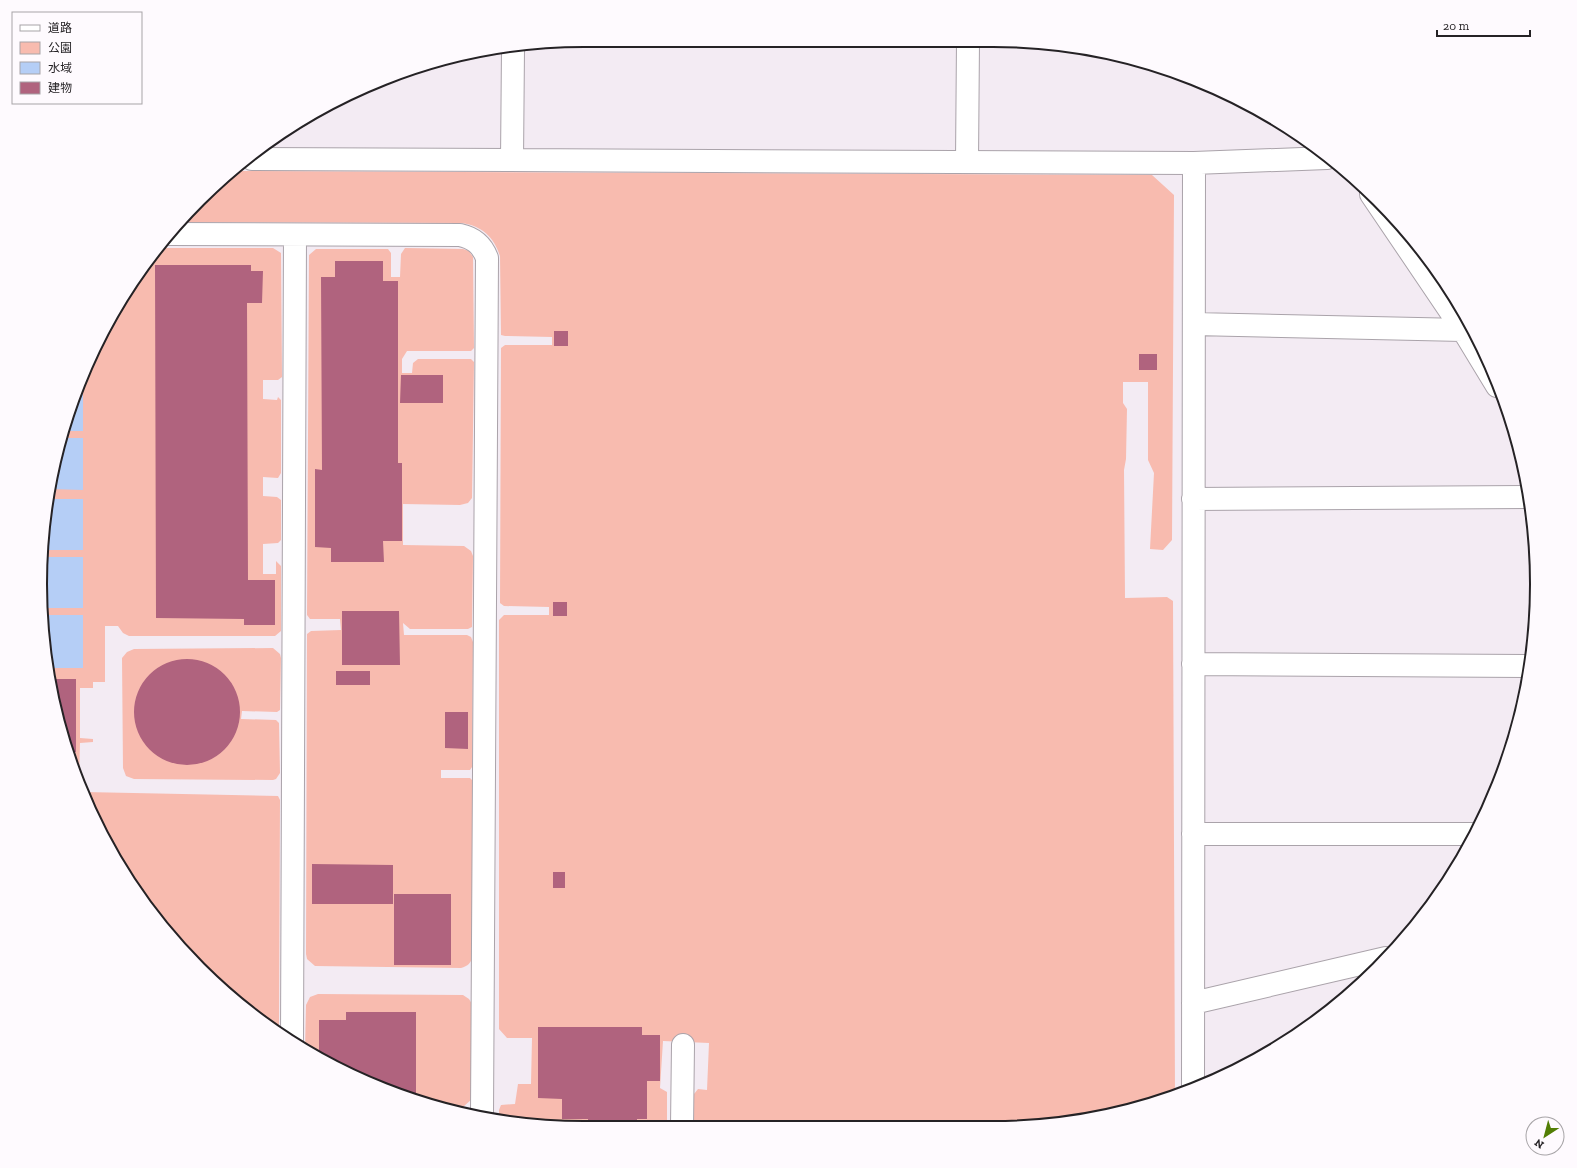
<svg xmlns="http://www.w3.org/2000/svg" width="1577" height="1168" font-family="'Zilla Slab','Noto Sans JP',serif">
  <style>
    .green { fill: #f8bbaf }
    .water { fill: #b5cef6 }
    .building { fill: #b0637e }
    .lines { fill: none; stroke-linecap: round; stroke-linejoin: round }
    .minor-casing { stroke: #aaa3aa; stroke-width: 24 }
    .minor { stroke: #fff; stroke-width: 22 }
    .rim { fill: none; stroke: #252225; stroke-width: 2 }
  </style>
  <rect width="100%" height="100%" fill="#f3ebf3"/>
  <path class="green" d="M236,171L1152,175L1174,195L1172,540L1163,550L1150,549L1154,473L1148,460V382H1123V403L1127,409L1126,459L1124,470L1125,598L1167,597L1173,601L1175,1094L1064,1123L694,1126V1094L698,1089L707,1090L709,1043L663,1041L660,1088L667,1092V1126L548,1127L499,1117V1110L501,1105L515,1104L518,1084H531L532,1038H507L499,1029V620L504,615H549V607L504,606L500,603L501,348L505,345H552V337L505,336L501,335L500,256C494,237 482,226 462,223L180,222L199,199Z
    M157,248H273L281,253L282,377L278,380H263V399L277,400L278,397L281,400V473L278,478L263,477V496L277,497L281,500V540L278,543L263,544V574H276V561L281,566V631L275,636H129L123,633L118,626H105V682H93V688H80V738L93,739V742L80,743L79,782L69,759L41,620L50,478L96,343Z
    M405,248L463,249L469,251L473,257L474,348L471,351H407L402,359V373H412L413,363L418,359H471L474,362L472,498L468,503L460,505L403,504V545L464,546L471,551L473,556L472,627L468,629H410L403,623L404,635H467L471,637L473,642L472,767L470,770H441V778H470L473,781V956C471,963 468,966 461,968L315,966L307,959L306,954L307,634L311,631L341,630L340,619H310L307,615L309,255L316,249H388L391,253V277H400L401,254Z
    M273,648L280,654L281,658L280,710L277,712L242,711L241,719L276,720L279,723L280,773L276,779L273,780L134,779L126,776L123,768L122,658L127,652L134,649Z
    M84,792L278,796L280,800L279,1032L225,993L152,915L113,856Z
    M318,994L463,995L469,999L472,1004V1099L463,1107H459V1109L409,1099L312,1055L305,1050L306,1005L310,997Z"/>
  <path class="water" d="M83,382V431H66Z
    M64,438H83V490L50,489V478Z
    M49,499H83V550H46Z
    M45,557H83V608H42Z
    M42,615H83V668H51L41,620Z"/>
  <path class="building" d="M335,261H383V281H398V463H402V541H383L384,562H331V548L315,547V469L322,470L321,277H335Z
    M155,265H251V271H263L262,303H247L248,580H275V625H244V619L156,618Z
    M554,331H568V346H554Z
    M1139,354H1157V370H1139Z
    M401,375H443V403H400Z
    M553,602H567V616H553Z
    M342,611H399L400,665H342Z
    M134 712a53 53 0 1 1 106 0a53 53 0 1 1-106 0Z
    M336,671H370V685H336Z
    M53,679H76V752H68Z
    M445,712H468V749L445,748Z
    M312,864L393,865V904H312Z
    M553,872H565V888H553Z
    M394,894H451V965H394Z
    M346,1012H416V1099H409L319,1058V1020H346Z
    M538,1027H642V1035H660V1081H647V1119H637V1126L588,1127V1119H562V1099L538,1098Z"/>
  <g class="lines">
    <defs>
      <path id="minor" d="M252,159L1194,163L1327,158
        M512,160L513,49
        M967,161L968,41
        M1371,194L1463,330L1497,386
        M169,234L460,235C474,238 482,245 487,258L482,1114
        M1194,324L1463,330
        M1193,499L1527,497
        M1193,664L1530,666
        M1193,834H1474
        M1193,1003L1386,958
        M292,1041L295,235
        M1193,1089L1194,163
        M682,1126L683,1045"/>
    </defs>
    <use href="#minor" class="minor-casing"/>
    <use href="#minor" class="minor"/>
  </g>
  <path d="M0 0H1577V1168H0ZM584 47H993A537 537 0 0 1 1530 584V584A537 537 0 0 1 993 1121H584A537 537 0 0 1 47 584V584A537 537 0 0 1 584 47Z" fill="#fefafe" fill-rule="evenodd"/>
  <path class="rim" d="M584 47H993A537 537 0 0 1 1530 584V584A537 537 0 0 1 993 1121H584A537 537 0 0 1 47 584V584A537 537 0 0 1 584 47Z"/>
  <rect x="12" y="12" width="130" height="92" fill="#fefafe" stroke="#a7a4a7"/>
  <rect x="20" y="25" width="20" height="6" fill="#ffffff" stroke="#a7a4a7"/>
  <text x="48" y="32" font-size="12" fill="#252225">道路</text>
  <rect x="20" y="42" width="20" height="12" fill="#f8bbaf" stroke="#a7a4a7"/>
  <text x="48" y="52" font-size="12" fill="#252225">公園</text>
  <rect x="20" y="62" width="20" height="12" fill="#b5cef6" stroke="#a7a4a7"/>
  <text x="48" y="72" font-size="12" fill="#252225">水域</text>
  <rect x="20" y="82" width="20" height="12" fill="#b0637e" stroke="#a7a4a7"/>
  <text x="48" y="92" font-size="12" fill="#252225">建物</text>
  <g transform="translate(1545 1136) rotate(216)"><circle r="19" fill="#fefafe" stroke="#a7a4a7"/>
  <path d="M0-3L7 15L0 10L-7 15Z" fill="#527e05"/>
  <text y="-6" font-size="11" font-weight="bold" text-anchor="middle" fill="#252225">N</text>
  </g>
  <path d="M1437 30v6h93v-6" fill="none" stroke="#252225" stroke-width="2"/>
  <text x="1443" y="30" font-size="12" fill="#252225" stroke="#fefafe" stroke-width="3" paint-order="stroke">20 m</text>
</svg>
